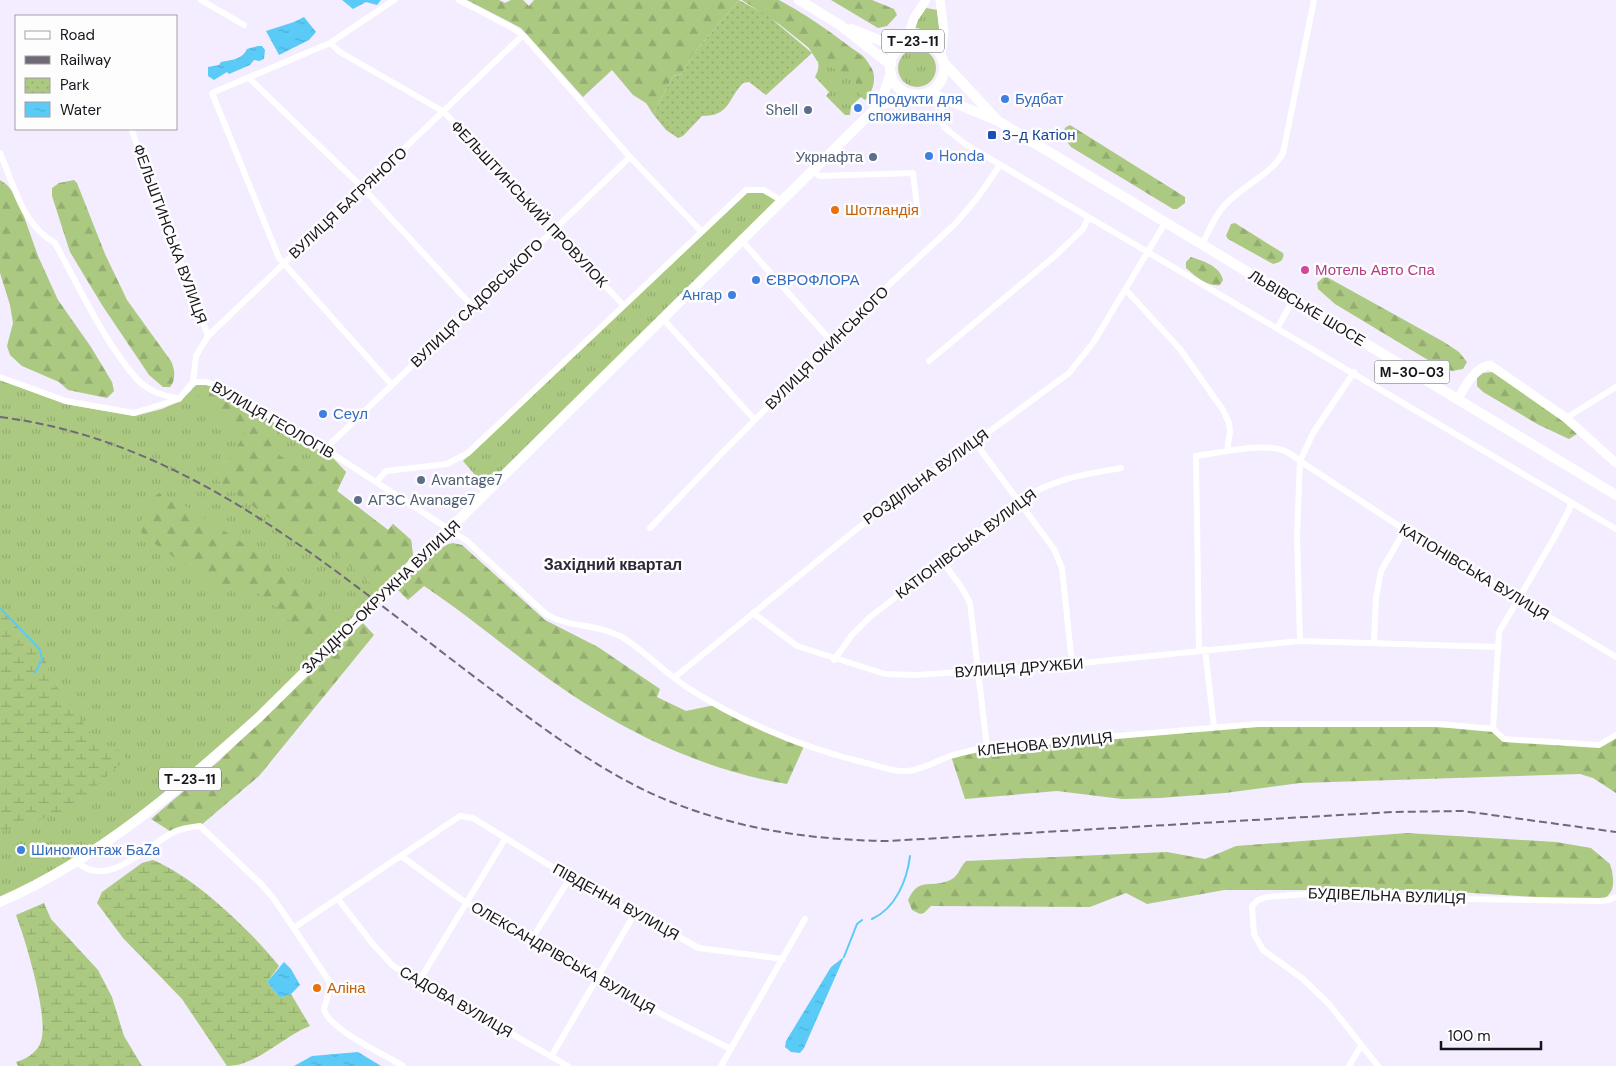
<svg xmlns="http://www.w3.org/2000/svg" width="1616" height="1066" font-family="'DM Sans',sans-serif">
  <style>
    .grass { fill: url(#grass-tufts) }
    .forest { fill: url(#forest-firs) }
    .wetland { fill: url(#wetland-marsh) }
    .park { fill: url(#park-dots) }
    .water { fill: url(#water-ripples) }
    .lines { fill: none; stroke-linecap: round; stroke-linejoin: round }
    .stream { stroke: #5acbf7; stroke-width: 2 }
    .street { stroke: #fff; stroke-width: 6 }
    .secondary { stroke: #fff; stroke-width: 9 }
    .primary { stroke: #fff; stroke-width: 10 }
    .rail { stroke: #6f6a76; stroke-width: 2; stroke-dasharray: 8 4; stroke-linecap: butt }
    .shop-dot { fill: #3f7fe0; stroke: #fdfdfd; stroke-width: 2 }
    .service-dot { fill: #5c6f8a; stroke: #fdfdfd; stroke-width: 2 }
    .transit-dot { fill: #1a4fb4; stroke: #fdfdfd; stroke-width: 2 }
    .food-dot { fill: #e8710a; stroke: #fdfdfd; stroke-width: 2 }
    .hotel-dot { fill: #d1479c; stroke: #fdfdfd; stroke-width: 2 }
    .labels { text-anchor: middle; dominant-baseline: central; stroke-width: 5; stroke-linejoin: round; paint-order: stroke }
    .shield { fill: #fdfdfd; stroke: #5d5a60; stroke-width: 1 }
    .shield-label { font-size: 14px; font-weight: bold; fill: #18141c }
    .shop-label { font-size: 15px; fill: #366cbe; stroke: #fdfdfd; text-anchor: start }
    .service-label { font-size: 15px; fill: #4e5e75; stroke: #fdfdfd; text-anchor: end }
    .transit-label { font-size: 15px; fill: #164399; stroke: #fdfdfd; text-anchor: start }
    .street-label { font-size: 15px; fill: #18141c; stroke: #fdfdfd }
    .food-label { font-size: 15px; fill: #c56008; stroke: #fdfdfd; text-anchor: start }
    .hotel-label { font-size: 15px; fill: #b23c85; stroke: #fdfdfd; text-anchor: start }
    .neighbourhood-label { font-size: 16px; font-weight: bold; fill: #2f2739; stroke: #fdfdfd }
  </style>
  <defs>
    <pattern id="grass-tufts" width="24" height="20" patternUnits="userSpaceOnUse" patternTransform="scale(1.25)"><rect width="24" height="20" fill="#acc982"/><path d="M3 7l-1-3M5 7V3M7 7l1-3M15 17l-1-3M17 17v-4M19 17l1-3" fill="none" stroke="#93ac70"/></pattern>
    <pattern id="forest-firs" width="22" height="20" patternUnits="userSpaceOnUse" patternTransform="scale(1.25)"><rect width="22" height="20" fill="#acc982"/><path d="M5 1l3.5 6h-7zM16 11l3.5 6h-7z" fill="#93ac70"/></pattern>
    <pattern id="wetland-marsh" width="20" height="14" patternUnits="userSpaceOnUse" patternTransform="scale(1.25)"><rect width="20" height="14" fill="#acc982"/><path d="M1 5h8M5 5V1M11 12h8M15 12V8" fill="none" stroke="#93ac70"/></pattern>
    <pattern id="park-dots" width="8" height="8" patternUnits="userSpaceOnUse" patternTransform="scale(1.25)"><rect width="8" height="8" fill="#acc982"/><path d="M2 2h.1M6 6h.1" fill="none" stroke="#93ac70" stroke-width="1.8" stroke-linecap="round"/></pattern>
    <pattern id="water-ripples" width="26" height="14" patternUnits="userSpaceOnUse" patternTransform="scale(1.25)"><rect width="26" height="14" fill="#5acbf7"/><path d="M2 4q2-2 4 0t4 0M15 11q2-2 4 0t4 0" fill="none" stroke="#4eadd3"/></pattern>
  </defs>
  <rect width="100%" height="100%" fill="#f4ecff"/>
  <path class="grass" d="M742,0H779L862,55C875,68 878,86 865,100L861,97L851,106L850,115H845L826,96L829,92L815,77C818,71 820,66 817,59C807,38 762,12 742,0Z
    M926,8L937,10L940,34L913,27Z
    M898 68a19 19 0 1 1 38 0a19 19 0 1 1-38 0Z
    M747,193H763L778,201L487,489L463,461Z
    M0,380L65,404L135,416L162,409L180,401L197,385L215,387L334,459L346,472L337,491L388,530L393,524L411,540L413,556L255,716L172,791L75,860L0,899Z"/>
  <path class="forest" d="M467,0H499L505,3L511,0H523L529,6L534,0H739L693,54L682,74L673,76L653,114L646,103L633,95L612,70L583,97L521,28Z
    M742,0C752,0 767,0 777,0C792,4 867,55 872,69C877,79 872,93 865,100L856,90V79L817,61L809,48L779,24Z
    M831,0H872L894,9L897,15L887,26L878,28Z
    M1070,125L1185,197V203L1177,209H1173L1071,147L1061,134L1066,127Z
    M0,180L7,185L17,197L38,256L58,300L91,347L112,382L114,391L107,398L68,390L59,382L22,366L10,355L7,346L13,323L10,305L0,273Z
    M74,180L77,183L105,254L127,300L171,361C175,369 176,380 170,387H163L149,375L102,305L70,252L52,196V188L59,183Z
    M1235,223L1283,253C1285,260 1279,263 1273,264L1228,239L1226,236L1231,224Z
    M1191,257C1203,261 1220,266 1223,280L1220,285C1207,287 1195,276 1186,268V262Z
    M1325,276L1444,342L1459,352L1467,362L1463,369L1452,371L1433,363L1335,304L1318,289L1317,283Z
    M1493,372L1548,407L1577,434L1569,439L1539,425L1483,392L1477,386V378L1483,373Z
    M204,384L215,387L282,426L274,452L301,469L315,462L323,452L346,472L337,491L388,530L393,524L411,540L413,556L388,580L377,569L374,575L373,586L336,554L303,543L216,479L245,434L218,415L192,389L197,385Z
    M159,493L177,501L312,587L334,608L338,625L315,647L303,642L283,612L259,594L241,588L220,589L142,535L140,523L153,498Z
    M453,543L462,545L545,620L598,647L660,689L657,697L686,711L715,705L805,744L787,784C700,770 617,728 546,677C505,647 466,614 424,586L408,600L397,589C411,576 435,546 453,543Z
    M363,623L374,635L259,776L200,826L173,833L151,819L219,761Z
    M1369,725L1493,729L1504,739L1599,745L1616,735V793L1593,778L1580,774L1300,783L1225,793L1160,798L1122,799L1057,791L965,799L951,756L987,747L1214,727Z
    M1407,833L1556,842L1591,848L1610,864C1614,877 1616,891 1605,898H1550L1427,890H1224L1147,904L1126,893L1090,907L931,906L924,913L920,914L912,910L908,900C919,877 928,888 948,881C959,877 959,868 966,861L1167,852L1205,859L1236,846Z"/>
  <path class="wetland" d="M0,608L33,642L46,661L51,679L87,729L101,744L113,751L119,750L126,759L68,811L0,832Z
    M153,860C196,878 250,930 279,966L267,982L280,998L291,994L310,1026C283,1036 257,1066 227,1066L182,999L123,938L97,903L102,892L142,863Z
    M44,903L51,919L98,970L112,997L124,1036L142,1066H18L16,1062C25,1060 36,1053 40,1044C51,1022 25,939 16,915Z"/>
  <path class="park" d="M739,0L767,15L812,53L766,95L749,82L743,83C727,100 730,116 702,116L683,136L678,138L666,130L653,114L673,76L682,74L693,54Z"/>
  <path class="water" d="M342,0H381L377,5L366,2L353,9Z
    M304,17L316,32L309,40L279,55L266,31L294,22Z
    M258,46H262L265,50L264,59L259,61L254,60L250,65L229,74L227,72L214,80L208,76V67L219,65L221,62C230,60 242,60 247,49Z
    M844,957L804,1048L800,1053L791,1052L785,1047L786,1041L831,967Z
    M284,962L291,969L300,985L291,994L280,998L267,982Z
    M358,1052L381,1066H294L312,1056Z"/>
  <g class="lines">
    <path class="stream" d="M0,608L33,642L40,650L42,660L35,673
      M872,919C896,908 907,880 910,856
      M844,957L857,924L862,920"/>
    <path class="street" d="M201,0L244,25
      M459,0L511,27L523,35L630,157L701,231
      M330,43L340,52L444,112L623,305
      M250,79L364,189L473,307
      M944,99L940,120L944,127L965,144L1616,529
      M132,131L208,336
      M0,153C14,185 23,226 55,243C78,285 105,344 137,379C147,390 163,396 178,398
      M813,170L819,176L913,173L918,215
      M742,241L832,342
      M1202,245C1210,228 1217,211 1231,199C1247,184 1273,172 1283,153L1314,0
      M1126,290L1180,349L1223,410L1229,423L1230,432L1227,451
      M663,319L755,420
      M1278,327L1293,300
      M929,361L1056,255L1083,229L1088,218
      M1354,372L1313,433L1300,461L1405,530L1616,657
      M0,377L66,401L134,413L179,399L193,382H206L216,385L325,449L467,541L546,614C569,628 599,624 622,637C646,652 665,673 688,688C743,723 807,749 870,764C882,767 895,772 907,771C922,770 936,761 950,756C962,752 975,750 987,747L1258,724H1439L1493,729
      M193,382L196,356L208,336L523,35
      M392,385L279,258L212,93L330,43L394,0
      M1566,418L1616,387
      M974,441L1054,549L1062,568L1072,664
      M325,449L630,157
      M376,482L386,471L447,464L468,453L746,190H764L782,201
      M650,528L723,452L891,283L956,223L978,197L1000,165
      M942,561L962,588L970,603L987,747
      M753,613L797,646L885,674L917,675L1072,664L1300,641L1297,536L1300,461C1296,458 1291,454 1287,452C1265,441 1220,453 1196,456L1199,649
      M1300,641L1499,647
      M1374,643L1376,598L1381,571L1405,530
      M1205,649L1214,727
      M834,660L851,636L870,617L1025,497C1061,477 1082,475 1121,468
      M675,677L858,528L1069,373L1093,343L1165,223
      M1493,729L1499,632L1553,540L1569,510L1571,503
      M1493,729L1504,739L1599,745L1616,735
      M401,856L462,900L665,1016L731,1049
      M77,862C108,890 146,846 174,832C182,828 191,827 200,826L261,884L274,899L329,981L330,988L324,1009C328,1029 384,1054 403,1066
      M338,899L372,943L393,966L568,1066
      M295,927L460,816L473,818L570,878L699,948L783,959
      M531,940L570,878
      M419,981L505,839
      M551,1057L635,913
      M721,1066L805,919
      M1349,1066L1361,1046
      M1378,1066L1329,1004L1303,979L1263,950L1254,934L1252,906L1258,900L1267,897L1337,892L1464,899L1600,901L1609,900L1616,897"/>
    <path class="secondary" d="M940,0L944,31L941,55
      M905,44L914,18L926,0
      M1458,399C1465,386 1475,367 1490,365L1566,418L1616,463"/>
    <path class="primary" d="M799,0L840,25L891,65
      M851,29L899,48
      M890 68a27 27 0 1 1 54 0a27 27 0 1 1-54 0Z
      M944,63L996,119
      M922,94L940,97L998,121L1616,495
      M880,104L894,102L914,94
      M0,902C98,859 179,789 258,718L880,104L891,73"/>
    <path class="rail" d="M0,417C198,442 342,579 496,693C541,727 587,761 638,787C716,826 802,840 888,841L1393,812L1463,811L1616,832"/>
  </g>
  <g class="shop-dot">
    <circle cx="1005" cy="99" r="5"/>
    <circle cx="858" cy="108" r="5"/>
    <circle cx="929" cy="156" r="5"/>
    <circle cx="756" cy="280" r="5"/>
    <circle cx="732" cy="295" r="5"/>
    <circle cx="323" cy="414" r="5"/>
    <circle cx="21" cy="850" r="5"/>
  </g>
  <g class="service-dot">
    <circle cx="808" cy="110" r="5"/>
    <circle cx="873" cy="157" r="5"/>
    <circle cx="421" cy="480" r="5"/>
    <circle cx="358" cy="500" r="5"/>
  </g>
  <rect class="transit-dot" x="987" y="130" width="10" height="10" rx="2.5"/>
  <g class="food-dot">
    <circle cx="835" cy="210" r="5"/>
    <circle cx="317" cy="988" r="5"/>
  </g>
  <circle class="hotel-dot" cx="1305" cy="270" r="5"/>
  <g class="labels">
    <g class="shield">
      <rect x="882" y="29.5" width="62" height="23" rx="4"/>
      <rect x="1374.5" y="360.5" width="75" height="23" rx="4"/>
      <rect x="159" y="767.5" width="62" height="23" rx="4"/>
    </g>
    <g class="shield-label">
      <text x="913" y="41">Т-23-11</text>
      <text x="1412" y="372">М-30-03</text>
      <text x="190" y="779">Т-23-11</text>
    </g>
    <g class="shop-label">
      <text x="868" y="99">Продукти для<tspan x="868" dy="17">споживання</tspan></text>
      <text x="1015" y="99">Будбат</text>
      <text x="939" y="156">Honda</text>
      <text x="766" y="280">ЄВРОФЛОРА</text>
      <text x="722" y="295" text-anchor="end">Ангар</text>
      <text x="333" y="414">Сеул</text>
      <text x="31" y="850">Шиномонтаж БаZa</text>
    </g>
    <g class="service-label">
      <text x="798" y="110">Shell</text>
      <text x="863" y="157">Укрнафта</text>
      <text x="431" y="480" text-anchor="start">Avantage7</text>
      <text x="368" y="500" text-anchor="start">АГЗС Avanage7</text>
    </g>
    <g class="transit-label">
      <text x="1002" y="135">З-д Катіон</text>
    </g>
    <g class="street-label">
      <text transform="translate(348 203) rotate(-43)">ВУЛИЦЯ БАГРЯНОГО</text>
      <text transform="translate(529 204) rotate(47)">ФЕЛЬШТИНСЬКИЙ ПРОВУЛОК</text>
      <text transform="translate(170 234) rotate(70)">ФЕЛЬШТИНСЬКА ВУЛИЦЯ</text>
      <text transform="translate(477 303) rotate(-44)">ВУЛИЦЯ САДОВСЬКОГО</text>
      <text transform="translate(1307 308) rotate(31)">ЛЬВІВСЬКЕ ШОСЕ</text>
      <text transform="translate(827 348) rotate(-45)">ВУЛИЦЯ ОКИНСЬКОГО</text>
      <text transform="translate(273 420) rotate(30)">ВУЛИЦЯ ГЕОЛОГІВ</text>
      <text transform="translate(926 477) rotate(-36)">РОЗДІЛЬНА ВУЛИЦЯ</text>
      <text transform="translate(966 544) rotate(-37)">КАТІОНІВСЬКА ВУЛИЦЯ</text>
      <text transform="translate(1474 572) rotate(31)">КАТІОНІВСЬКА ВУЛИЦЯ</text>
      <text transform="translate(381 597) rotate(-44)">ЗАХІДНО-ОКРУЖНА ВУЛИЦЯ</text>
      <text transform="translate(1019 668) rotate(-4)">ВУЛИЦЯ ДРУЖБИ</text>
      <text transform="translate(1045 744) rotate(-6)">КЛЕНОВА ВУЛИЦЯ</text>
      <text transform="translate(1387 896) rotate(2)">БУДІВЕЛЬНА ВУЛИЦЯ</text>
      <text transform="translate(616 902) rotate(29)">ПІВДЕННА ВУЛИЦЯ</text>
      <text transform="translate(563 958) rotate(30)">ОЛЕКСАНДРІВСЬКА ВУЛИЦЯ</text>
      <text transform="translate(456 1002) rotate(30)">САДОВА ВУЛИЦЯ</text>
    </g>
    <g class="food-label">
      <text x="845" y="210">Шотландія</text>
      <text x="327" y="988">Аліна</text>
    </g>
    <g class="hotel-label">
      <text x="1315" y="270">Мотель Авто Спа</text>
    </g>
    <g class="neighbourhood-label">
      <text x="613" y="564">Західний квартал</text>
    </g>
  </g>
  <rect x="15" y="15" width="162" height="115" fill="#fdfdfd" stroke="#a1a0a3"/>
  <rect x="25" y="31" width="25" height="8" fill="#ffffff" stroke="#a1a0a3"/>
  <text x="60" y="40" font-size="15" fill="#18141c">Road</text>
  <rect x="25" y="56" width="25" height="8" fill="#6f6a76" stroke="#a1a0a3"/>
  <text x="60" y="65" font-size="15" fill="#18141c">Railway</text>
  <rect x="25" y="78" width="25" height="15" fill="url(#park-dots)" stroke="#a1a0a3"/>
  <text x="60" y="90" font-size="15" fill="#18141c">Park</text>
  <rect x="25" y="102" width="25" height="15" fill="url(#water-ripples)" stroke="#a1a0a3"/>
  <text x="60" y="115" font-size="15" fill="#18141c">Water</text>
  <path d="M1441 1041v8h100v-8" fill="none" stroke="#18141c" stroke-width="2.5"/>
  <text x="1448" y="1041" font-size="15" fill="#18141c" stroke="#fdfdfd" stroke-width="4" paint-order="stroke">100 m</text>
</svg>
